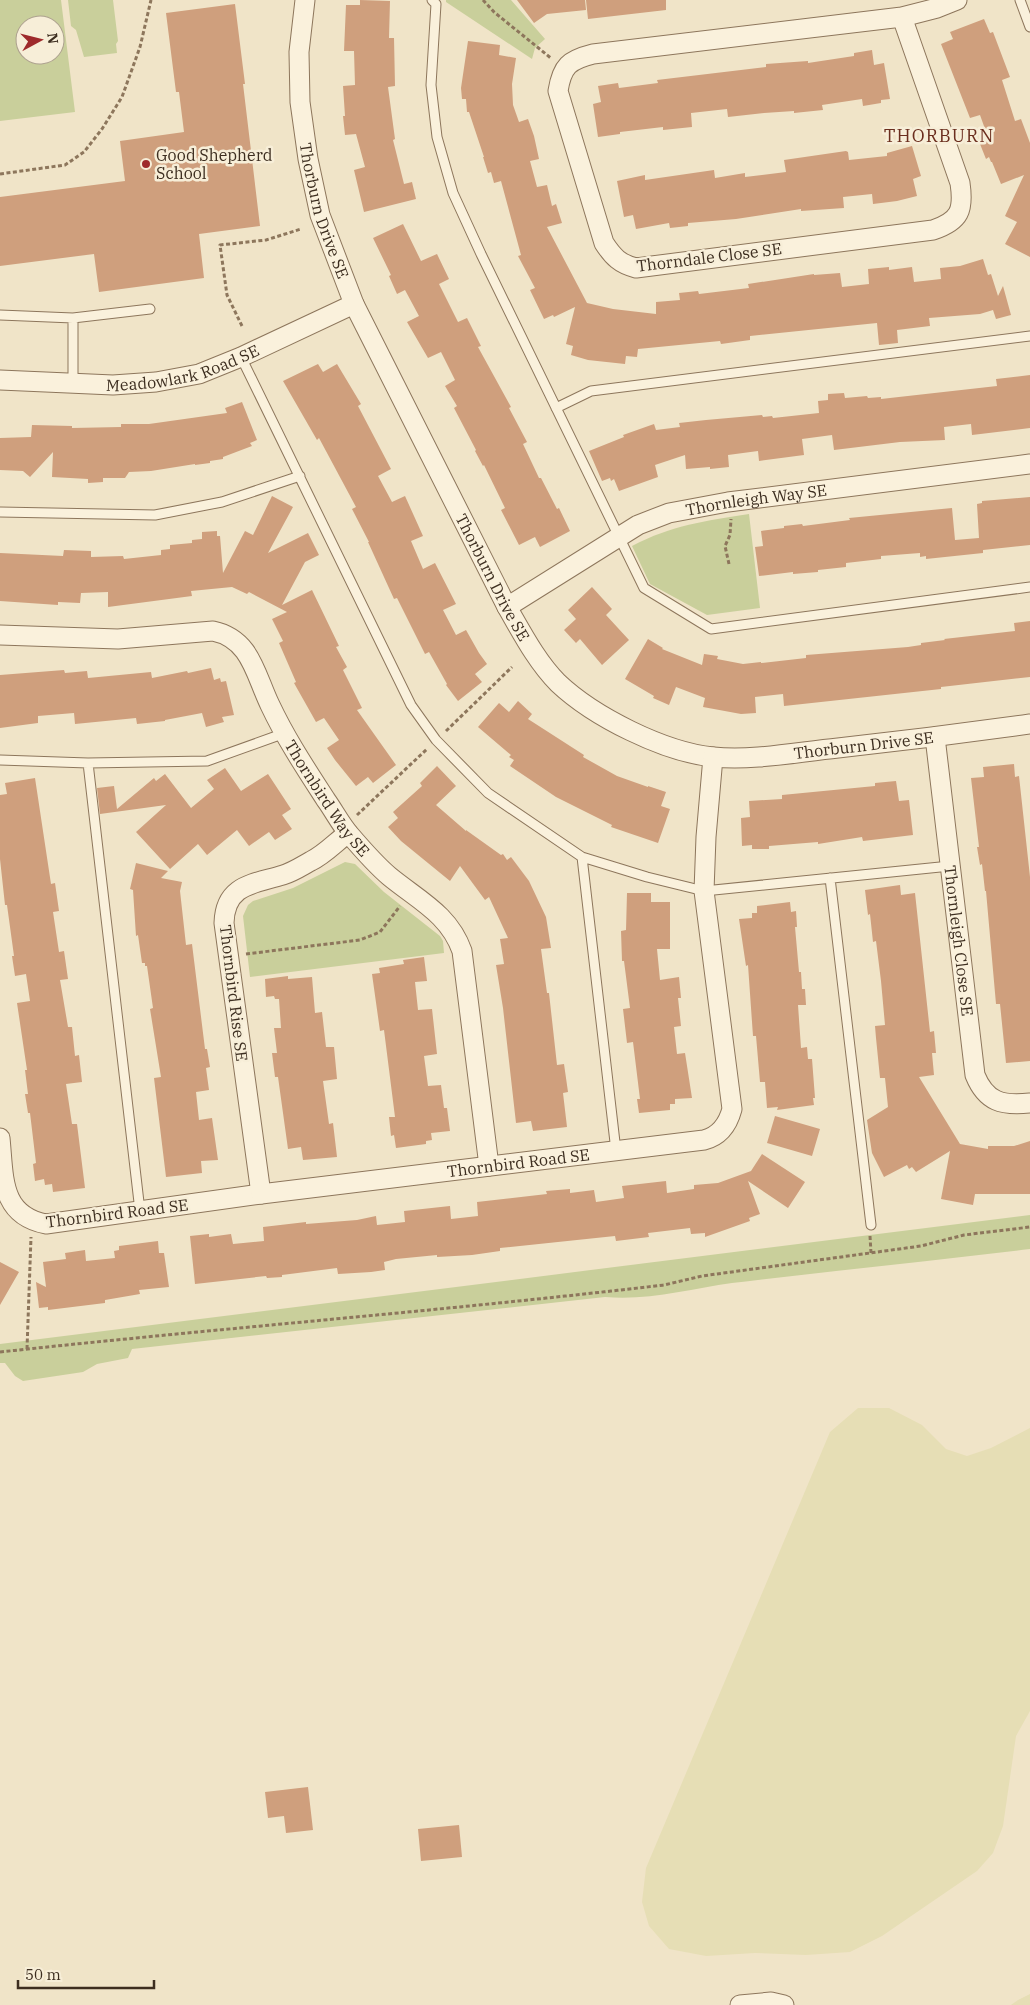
<svg xmlns="http://www.w3.org/2000/svg" width="1030" height="2005" font-family="'IBM Plex Serif',serif">
  <style>
    .farmland { fill: #e6deb5 }
    .green { fill: #c9cf9b; fill-rule: evenodd }
    .building { fill: #cf9f7d }
    .lines { fill: none; stroke-linecap: round; stroke-linejoin: round }
    .service-casing { stroke: #8d765c; stroke-width: 11 }
    .minor-casing { stroke: #8d765c; stroke-width: 21 }
    .path { stroke: #8d765c; stroke-width: 3; stroke-dasharray: 4 2.5; stroke-linecap: butt }
    .service { stroke: #faf1dc; stroke-width: 9 }
    .minor { stroke: #faf1dc; stroke-width: 19 }
    .poi-dot { fill: #9e2a2b; stroke: #f7eed8; stroke-width: 2 }
    .labels { text-anchor: middle; dominant-baseline: central; stroke-width: 5; stroke-linejoin: round; paint-order: stroke }
    .poi-label { font-size: 16px; fill: #3d2e20; stroke: #f7eed8; text-anchor: start }
    .street-label { font-size: 16px; fill: #3d2e20; stroke: #f7eed8 }
    .neighbourhood-label { font-size: 18px; letter-spacing: 1px; fill: #6b2e1e; stroke: #f7eed8 }
  </style>
  <rect width="100%" height="100%" fill="#f0e4c8"/>
  <path class="farmland" d="M858,1408H889L922,1425L946,1449L967,1456L991,1448L1030,1428V1711L1016,1736L1003,1826L993,1853L977,1871L882,1936L850,1952L806,1955L755,1953L706,1956L669,1949L649,1926L642,1902L646,1868L830,1432Z
    M1030,1994V2005H1011L1018,2000Z"/>
  <path class="green" d="M0,0H61L75,112L0,121ZM25,25H55V55H25Z
    M68,0H113L118,41L116,44L117,53L84,57L76,30L71,26Z
    M446,0H511L545,39L535,48L532,59L446,2Z
    M749,514L760,608L707,615L650,584L632,546C672,525 705,521 749,514Z
    M345,862L355,864L384,892L440,936L443,941L444,953L250,977L243,916L248,905L253,901L293,888Z
    M1030,1215V1249C931,1261 831,1271 732,1283C690,1289 647,1301 605,1297L132,1349L128,1358L97,1364L83,1372L23,1381L15,1376L5,1363H0V1344Z"/>
  <path class="building" d="M360,0L390,1L389,38H394L395,86L388,87L395,139L393,140L404,184L412,182L416,199L364,212L354,170L365,167L356,134L345,135L343,116H345L343,86L355,85L354,51H344L346,5H360Z
    M517,0H585L586,10L547,14L534,23Z
    M586,0H666V10L588,19Z
    M235,4L245,84H243L260,226L199,234L204,278L99,292L94,254L0,266V197L125,181L120,141L184,132L179,92H176L166,13Z
    M984,19L990,33L993,32L1010,77L1002,80L1015,121L1021,119L1030,143V257L1005,244L1017,222L1005,216L1024,175L1001,184L992,162H991L989,157L986,159L980,144L989,140L980,115L970,118L941,44L953,39L950,32Z
    M468,41L500,45L499,55L516,58L512,84L513,105L519,122L528,119L534,136L539,159L530,161L537,187L547,185L552,206L556,204L562,223L547,227L587,303L613,309L656,314V302L680,300L679,293L698,291L699,294L749,288L748,284L814,274V275L840,273L842,287L869,284L868,269L889,267V270L912,267L914,282L941,279L940,268L960,266L983,259L988,275L991,274L998,296L1003,286L1011,315L996,319L993,310L980,314L929,318L930,326L897,330L898,343L879,345L877,323L750,336V340L721,344L720,341L638,349L637,357L626,356L625,364L588,360L571,355L573,346L566,344L575,307L554,317L553,315L544,319L530,290L535,288L518,256L521,255L501,181L494,183L491,172L488,173L483,157H484L469,112H467L466,99H462L461,88Z
    M872,50L874,65L884,63L890,99L881,100V103L863,106L862,99L822,105L823,110L794,113V111L764,113L728,117L727,109L691,113L692,127L663,130V127L620,132V134L598,137L593,104L601,102L598,86L618,83L619,88L658,83L657,80L766,67V64L808,61V63L854,56V53Z
    M912,146L921,176L913,179L917,196L897,201L873,204L872,194L843,197L844,208L801,211V209L736,219L688,223V226L670,228L669,223L636,229L633,215L624,217L617,181L645,175V180L714,170L715,178L745,173V177L786,172L784,160L846,151L848,152L849,160L887,156V153Z
    M403,224L421,261L437,254L449,279L439,284L458,322L467,318L481,346L478,347L511,407L509,408L527,442L523,444L539,478H541L557,509L559,508L570,531L540,547L535,537L519,545L501,510L505,508L484,465L483,466L475,451L476,450L454,408L457,406L445,386L455,380L441,352L428,358L407,322L419,316L405,290L397,294L389,276L391,275L373,238Z
    M318,364L323,372L337,364L361,404L358,406L391,469L378,476L392,502L405,496L423,536L411,541L423,569L435,563L456,604L443,610L456,635L466,630L479,653L487,664L475,674L482,682L458,701L446,685L447,684L429,652L425,654L397,598L394,599L368,542H369L352,509L356,507L319,438L317,440L283,381Z
    M1030,375V428L972,435L971,424L944,427L945,440L900,442L834,450L832,435L802,439L804,455L759,461L758,451L728,455L729,467L710,469V467L686,469L685,455L655,465L658,477L619,491L614,479L611,481L610,478L602,481L589,451L624,437L623,435L654,424L656,430L680,427L679,423L706,420L762,415L763,417L772,416L773,418L819,413L818,401L828,400V394L844,393L845,398L867,396L868,398L881,397V399L997,386L996,379Z
    M242,402L257,440L250,443L252,446L223,457V459L210,461V463L195,465V464L151,471L129,472L125,478H103V482L88,483V479L52,477L53,452L30,477L23,471L0,470V438L31,437L32,425L72,426V428L121,427V424H149L227,413L225,408Z
    M272,496L293,507L268,553L308,533L319,555L305,562L282,605L312,590L339,646L336,647L347,667L343,670L362,708L357,710L396,765L373,783L368,777L356,786L335,760L327,748L339,740L324,718L316,722L294,683L296,682L279,643L283,641L272,619L287,612L249,592L247,594L232,587L191,591L192,596L108,607V592L81,593L80,603L58,602V605L0,601V553L63,556L64,550L91,551V557L123,556L124,559L161,555V550L170,549V545L192,543V540L202,539V532L217,531V536H220L223,573L245,531L253,535Z
    M1030,497V545L983,550V553L926,559V556L920,557V553L881,556V559L846,563V567L818,570V572L793,574V572L759,576L755,547L763,546L761,531L784,528V526L802,524L803,526L850,520L849,518L952,508L955,540L979,538L977,504L982,503V501Z
    M592,587L612,609L606,615L629,640L602,665L580,639L576,643L564,630L576,619L568,610Z
    M1030,621V677L941,687V689L784,706L783,694L755,697L756,713L741,714L703,707L705,698L676,687L669,705L653,698L654,696L625,679L648,639L663,648L662,649L702,665L704,654L718,656L717,659L743,664L761,662V663L806,658V655L908,647L921,645V643L945,640L944,639L1015,631L1014,623Z
    M211,668L214,680L220,678L221,682L226,681L234,715L222,717L224,722L206,727L202,713L165,720V721L137,724L136,718L75,724L74,713L38,716V723L0,728V675L64,670L65,673L87,671L88,678L151,672L152,678L187,671L188,673Z
    M518,701L532,714L528,719L584,755L583,757L617,776L648,787V786L666,792L661,806L670,809L658,843L611,827L612,825L556,797L510,766L514,760L509,757L511,755L478,727L499,703L509,712Z
    M1014,764L1015,777L1019,776L1030,877V1061L1006,1063L1000,1004H996L986,891H985L982,864L980,865L977,847H979L971,778L984,777L983,767Z
    M437,766L456,786L436,805L466,831V830L501,855L503,854L507,860L511,857L529,881L546,917L551,948L541,949L547,993H549L557,1065L564,1064L568,1092L563,1093L567,1127L533,1131L531,1121L516,1123L503,1008L496,965L504,964L500,939L508,938L489,897L485,900L460,866L450,881L401,841L388,827L398,818L393,812L422,786L420,783Z
    M225,768L241,791L268,774L291,809L282,815L292,829L275,840L269,832L249,846L237,830L207,855L198,844L170,869L136,832L166,805L100,814L97,788L114,786L117,809L154,778L156,781L165,774L191,808L214,789L207,780Z
    M35,778L51,884L55,883L59,911L53,912L59,952L64,951L68,979L60,980L68,1027H72L75,1056L79,1055L82,1082L66,1084L72,1124H77L85,1188L53,1192L52,1184L45,1185L44,1179L35,1181L33,1164L36,1163L30,1113H28L25,1094H28L25,1070H27L17,1003L30,1001L26,974L15,976L12,956H14L7,905H5L0,859V795L7,794L5,783Z
    M896,781L899,801L909,800L913,835L863,841L862,837L818,844V842L769,846V849H752V845L742,846L741,818L750,817L749,801L782,799V795L875,786V783Z
    M136,863L168,871L161,878L182,882L180,891L186,945L192,944L205,1049H207L210,1067L206,1068L209,1090L196,1092L199,1120L212,1118L218,1160L201,1161L202,1173L166,1177L154,1078L161,1077L150,1009L153,1008L147,966H145V963H142L138,935L136,936L133,890L130,889Z
    M900,885L901,895L915,893L930,1032L934,1031L936,1053H932L934,1075L919,1077L960,1144L988,1149V1146H1014L1030,1141V1194H975L973,1205L941,1199L950,1151L916,1172L912,1167L909,1169L907,1165L884,1177L872,1153L867,1120L888,1107L885,1078H880L876,1038L875,1026L885,1025L881,981L876,941L873,942L870,914L868,915L865,890Z
    M627,893H651V902H670V949H657L660,980L679,977L681,998H678L681,1026L674,1027L677,1054L685,1053L692,1098L675,1099V1104H670V1110L639,1113L637,1099H640L633,1042L627,1043L623,1009L630,1008L624,961H622L621,931L626,930Z
    M790,902L791,912L796,911L797,927H795L799,972H801L802,989H805L806,1005H798L801,1048L807,1047L808,1059H812L815,1098H813L814,1105L777,1110L778,1107L767,1108L765,1082H760L756,1036H753L748,965L746,966L739,919L752,918V913H757V906Z
    M424,957L427,981L415,982L418,1010L432,1009L437,1054L424,1056L428,1086L441,1085L444,1108H447L450,1131L431,1133L432,1140L426,1141V1144L396,1148L394,1135L391,1136L389,1117H395L384,1030L380,1031L372,974L380,973L379,968L404,964L403,960Z
    M288,976V979L312,977L315,1013L322,1012L326,1047H334L337,1079L323,1081L329,1124L333,1123L337,1157L303,1160L301,1147L288,1149L278,1077H275L272,1053H277L274,1028H281L279,999H275L274,996L266,997L265,979Z
    M775,1116L820,1129L812,1156L767,1143Z
    M762,1154L805,1182L788,1208L748,1181L760,1214L749,1218L750,1221L705,1237V1233L691,1234L690,1228L648,1233L649,1237L616,1241L615,1236L500,1248V1251L472,1255L437,1257V1255L396,1259L384,1262L385,1270L371,1272L338,1274L337,1268L282,1275V1277L267,1278L266,1276L195,1284L190,1236L209,1234V1237L231,1234L233,1244L264,1241L263,1227L306,1222V1224L357,1220L376,1216L377,1225L405,1222L404,1211L450,1206L451,1219L478,1216L477,1202L547,1194L546,1191L570,1189V1193L594,1190L596,1202L624,1198L622,1186L666,1181L667,1193L694,1189V1185L718,1183L751,1171Z
    M158,1241L159,1253H164L169,1287L139,1290L140,1294L105,1300V1303L48,1310V1307L39,1308L36,1282L46,1287L43,1262L66,1259L65,1253L85,1250L86,1261L115,1258L114,1251L119,1250V1246Z
    M0,1262L19,1272L0,1305Z
    M308,1787L313,1830L286,1833L284,1816L268,1818L265,1792Z
    M459,1825L462,1857L421,1861L418,1829Z"/>
  <g class="lines">
    <defs>
      <path id="service" d="M432,0L436,4L431,85L437,137L453,193L481,254L644,588L711,629L1030,587
        M1020,0L1030,27
        M0,315L73,318L150,309
        M73,318V383
        M241,357L411,705L436,740L488,793L582,857L647,877L704,891L950,866
        M556,408L591,391L1030,336
        M0,512L155,515L222,502L300,476
        M0,760L88,763L207,761L285,733
        M88,763L140,1211
        M582,857L616,1151
        M830,878L871,1225"/>
      <g id="minor">
        <path id="s1" d="M305,0L299,52L300,102L308,159L320,215L354,304L507,607C522,633 537,662 558,683C594,717 664,752 713,757C754,761 797,752 838,748C902,741 966,733 1030,724"/>
        <path d="M902,17L960,183C964,210 960,221 933,230L636,268C620,264 613,257 604,243L558,91C562,66 569,60 593,54L902,17L937,8L957,0"/>
        <path id="s2" d="M0,380L113,385L156,382L199,374L241,357L354,304"/>
        <path id="s3" d="M507,607L638,525L669,513L728,502L1030,464"/>
        <path id="s4" d="M0,635L118,639L213,631C251,639 255,674 270,705C286,739 306,769 326,800C334,811 341,825 350,835C362,849 375,864 389,876C418,900 449,914 462,951L489,1166"/>
        <path id="s5" d="M935,737L975,1075C986,1102 1002,1106 1030,1103"/>
        <path id="s6" d="M0,1138C4,1177 0,1215 46,1224L261,1194L704,1140C720,1136 728,1124 732,1109L704,891L706,837L713,757"/>
        <path d="M261,1194L224,923C225,884 254,884 283,875C293,872 302,866 311,861C324,855 336,842 348,833"/>
        <path d="M740,2005L771,2002L784,2005"/>
      </g>
    </defs>
    <use href="#service" class="service-casing"/>
    <use href="#minor" class="minor-casing"/>
    <path class="path" d="M483,0L494,12L552,59
      M0,174L65,165L84,152L102,129L122,97L140,47L151,0
      M242,326L227,295L220,245L266,240L301,229
      M729,564L725,546L730,535L731,519
      M446,731L512,667
      M357,815L427,749
      M246,954L360,940L380,932L400,906
      M870,1236L871,1253
      M27,1349L31,1237
      M0,1352C221,1328 443,1311 664,1285L702,1276L921,1246L964,1235L1030,1227"/>
    <use href="#service" class="service"/>
    <use href="#minor" class="minor"/>
  </g>
  <circle class="poi-dot" cx="146" cy="164" r="5"/>
  <g class="labels">
    <g class="poi-label">
      <text x="156" y="155">Good Shepherd<tspan x="156" dy="18">School</tspan></text>
    </g>
    <g class="street-label">
      <text stroke="none"><textPath href="#s1" startOffset="214">Thorburn Drive SE</textPath></text>
      <text transform="translate(709 257) rotate(-7)">Thorndale Close SE</text>
      <text stroke="none"><textPath href="#s2" startOffset="185">Meadowlark Road SE</textPath></text>
      <text stroke="none"><textPath href="#s3" startOffset="276">Thornleigh Way SE</textPath></text>
      <text stroke="none"><textPath href="#s1" startOffset="619">Thorburn Drive SE</textPath></text>
      <text stroke="none"><textPath href="#s1" startOffset="1069">Thorburn Drive SE</textPath></text>
      <text stroke="none"><textPath href="#s4" startOffset="421">Thornbird Way SE</textPath></text>
      <text stroke="none"><textPath href="#s5" startOffset="205">Thornleigh Close SE</textPath></text>
      <text transform="translate(234 993) rotate(83)">Thornbird Rise SE</text>
      <text stroke="none"><textPath href="#s6" startOffset="584">Thornbird Road SE</textPath></text>
      <text transform="translate(117 1213) rotate(-7)">Thornbird Road SE</text>
    </g>
    <g class="neighbourhood-label">
      <text x="939" y="135">THORBURN</text>
    </g>
  </g>
  <g transform="translate(40 40) rotate(83)"><circle r="24" fill="#f7eed8" stroke="#ada18e"/>
  <path d="M0-4L9 19L0 12L-9 19Z" fill="#9e2a2b"/>
  <text y="-8" font-size="14" font-weight="bold" text-anchor="middle" fill="#3d2e20">N</text>
  </g>
  <path d="M18 1980v8h136v-8" fill="none" stroke="#3d2e20" stroke-width="2.5"/>
  <text x="25" y="1980" font-size="15" fill="#3d2e20" stroke="#f7eed8" stroke-width="4" paint-order="stroke">50 m</text>
</svg>
